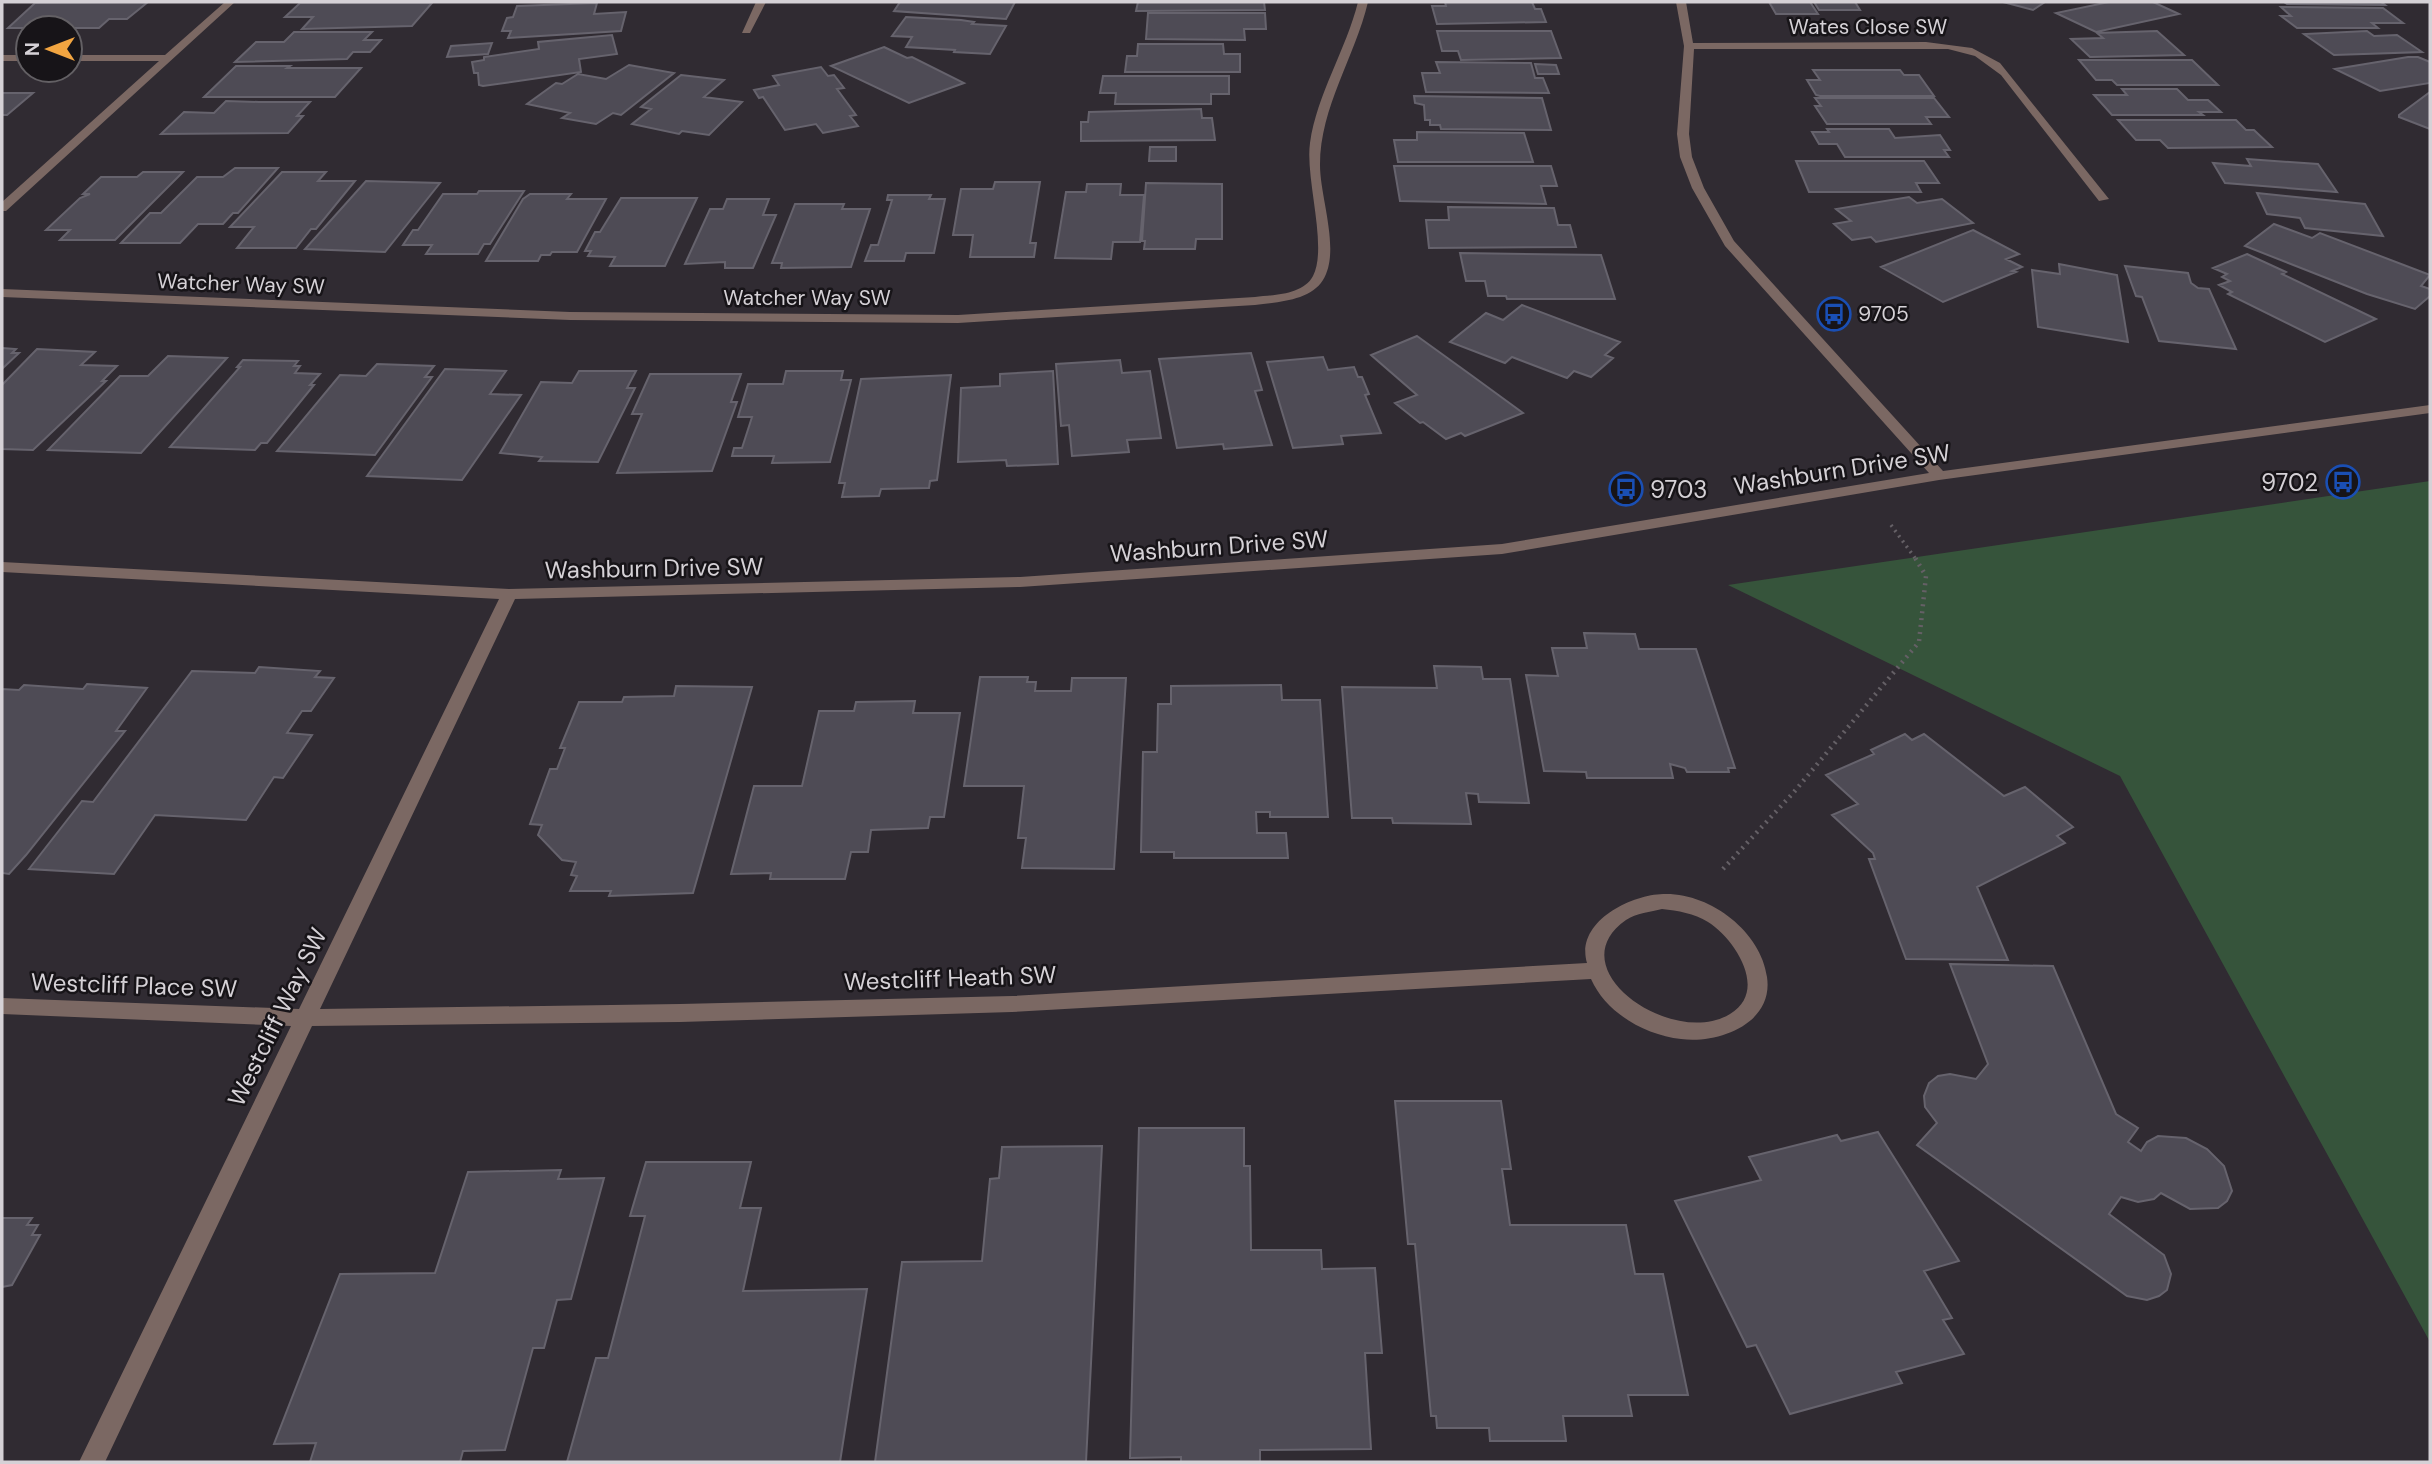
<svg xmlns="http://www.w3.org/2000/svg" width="2432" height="1464" font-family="'DM Sans',sans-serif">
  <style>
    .green { fill: #36543b }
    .building { fill: #4e4b55; stroke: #66636d; stroke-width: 2 }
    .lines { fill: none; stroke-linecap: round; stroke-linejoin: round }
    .path-far1 { stroke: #656066; stroke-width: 3.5; stroke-dasharray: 2 4.5; stroke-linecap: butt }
    .path { stroke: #656066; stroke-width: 4.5; stroke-dasharray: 2 5; stroke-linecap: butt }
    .minor { fill: #7b6863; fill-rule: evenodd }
    .labels { text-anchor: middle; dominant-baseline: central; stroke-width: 5; stroke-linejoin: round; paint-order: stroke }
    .far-street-label { font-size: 21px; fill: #d5d1d6; stroke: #171418 }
    .far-poi-label { font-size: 21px; fill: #d5d1d6; stroke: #171418; text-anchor: start }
    .street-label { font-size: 24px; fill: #d5d1d6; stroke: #171418 }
    .poi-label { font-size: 24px; fill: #d5d1d6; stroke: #171418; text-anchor: end }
  </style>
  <rect width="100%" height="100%" fill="#302b32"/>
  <path class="green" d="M2430,481V1342L2120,776L1728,585Z"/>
  <path class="building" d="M148,2L127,19H109L99,28H8L35,3Z
    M900,2H1015L1006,19L894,11Z
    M1138,2H1264L1265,10L1136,11Z
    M1445,2H1532L1535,9H1541L1546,22L1437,24L1432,6H1446Z
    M1759,2H1810L1818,14H1776L1769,2Z
    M1814,2H1855L1860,10H1819Z
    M2003,2H2045L2033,10Z
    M2109,2H2153L2179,14L2096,32L2056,13Z
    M2284,2H2381L2385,5L2287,4Z
    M300,3H432L412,26L302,29L313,17H285Z
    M597,3L594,14L626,12L621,31L508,38L511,31H502L507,18L513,17L517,6Z
    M2281,7L2383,8L2403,23H2372L2378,28H2297L2281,16H2291Z
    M1148,13H1265L1266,29H1244L1245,40L1146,39Z
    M906,17L961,20L974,22L972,24L1006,26L990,54L954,52L955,50L906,47L912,37L892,36Z
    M1437,31H1551L1561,58L1461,60L1458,51H1442Z
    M2157,31L2184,55L2090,57L2071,39L2103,38L2097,33Z
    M2367,31L2374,36L2397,35L2422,52L2334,55L2304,34Z
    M294,32H372L364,40H381L370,52H353L347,59L235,62L256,42H284Z
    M612,35L617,54L579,59L581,72L483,86L479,85L478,73H474L472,62L484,60V57L539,49L538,42Z
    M492,43L488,54L447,57L451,46Z
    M1138,44H1223L1224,54H1240V72H1125L1127,56H1137Z
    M884,47L907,58L912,57L964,83L909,103L831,66Z
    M2408,57H2418L2430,62V83L2380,91L2335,69Z
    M2079,60H2192L2218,85H2117L2112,80H2096Z
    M1436,62L1531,63L1535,78H1543L1549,93L1426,92L1422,73H1440Z
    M1535,64L1556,65L1559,74H1538Z
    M629,65L674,73L621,115L613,113L596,124L562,118L570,113L527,104L556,83L562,84L578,74L606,79Z
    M236,66H290L287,68H361L335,97H204Z
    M821,67L828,76L834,75L844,88L837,89L856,115L850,116L858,126L823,133L816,124L785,130L763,97L759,98L754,90L779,85L773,76Z
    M1813,70H1900L1904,75H1919L1934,96H1820L1816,95L1807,80H1820Z
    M681,75L724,80L704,97L742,102L709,135L682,131L679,134L632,124L651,109L641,107Z
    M1103,76H1229V94H1211V104H1115L1116,93H1100Z
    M2122,89H2177L2188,100H2208L2221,112H2199L2203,115H2112L2094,95H2127Z
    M2430,92V129L2399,117V115Z
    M2,93H33L7,115H2Z
    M1414,96L1542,98L1551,130L1441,129L1440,125H1430V120H1425L1424,105L1415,103Z
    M1815,98H1934L1949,117H1926L1931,124H1827L1815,106H1821Z
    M226,101L259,102H310L297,116H303L288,133L161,134L184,112L214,113Z
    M1201,109L1202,118H1212L1215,140L1081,141V122H1088L1089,112Z
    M2118,120H2236L2246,130H2254L2272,147L2168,148L2160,140H2136Z
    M1827,129H1889L1895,138L1940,135L1950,150H1944L1949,157H1845L1837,144H1819L1812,132H1829Z
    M1417,132L1524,133L1533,162H1398L1394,140H1417Z
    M1150,147H1176V161H1149Z
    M2247,159L2318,164L2337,192L2225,183L2213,163L2251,166Z
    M1796,161H1924L1939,183H1916L1921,192H1809Z
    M1394,166H1551L1557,186H1541L1546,204L1400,201Z
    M235,168H278L238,213H233L223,224H198L180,243H121L150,213H161L197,177H223Z
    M143,172H183L115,240H60L70,230H46L80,198L90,194H83L101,177H137Z
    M282,172H326L318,181H355L316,229H311L296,248H237L254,227H230Z
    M366,181L440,183L385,252L305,249Z
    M995,182H1040L1030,243H1036L1034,257H970L973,235H953L961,189H993Z
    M1146,183L1222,184V239H1196L1195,249H1144L1145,241H1142Z
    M1087,184H1121L1120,195H1144L1140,242H1113L1111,259L1055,258L1066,192H1086Z
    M479,191H524L490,244H484L478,254H426L432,245H403L413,230H418L443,194H477Z
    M2257,193L2365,204L2383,236L2305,228L2300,218L2267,214Z
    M530,194H571L567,199H606L577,252H552L550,255H541L538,261H486L523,199Z
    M888,195H931L929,199H945L934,253H906L904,261H865L871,245H878L892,200H887Z
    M1909,197L1917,203L1942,199L1973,223L1876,242L1871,237L1852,240L1834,224L1851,221L1836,209Z
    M621,198H697L665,266H610L615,257L588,256L591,251H585L595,232H600Z
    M727,199H769L763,215H776L753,268H725V262L685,264L710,209H723Z
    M795,204H844L842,209H870L851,267L781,268L782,263H772Z
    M1448,207L1554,208L1558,225H1570L1576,247L1429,248L1426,220H1449Z
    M2274,224L2312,238L2320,233L2430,275L2421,286L2430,289V296L2415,309L2367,294L2245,246Z
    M1973,230L2019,254L2006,259L2022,267L2012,271L2016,272L1943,302L1881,267Z
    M1460,253L1601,255L1615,299H1507L1506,296H1488L1485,281H1466Z
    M2247,254L2286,272L2282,274L2376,319L2325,342L2228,294L2232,292L2219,285L2230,281L2222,277L2227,274L2213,268Z
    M2059,264L2117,275L2128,342L2038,327L2032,270L2060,274Z
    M2125,266L2188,273L2191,283L2198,288L2209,289L2236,349L2159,341L2142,297L2136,296Z
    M1522,305L1620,342L1605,355L1613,358L1591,377L1574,371L1567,378L1512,357L1505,363L1450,342L1486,313L1503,320Z
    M1417,336L1471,375L1523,413L1465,436L1461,433L1446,439L1423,422L1420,423L1395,403L1417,395L1371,355Z
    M2,348L16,349L12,353H19L2,369Z
    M37,349L95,352L81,365L117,366L102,381H106L33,450L2,449V385Z
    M1251,353L1262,390L1255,391L1272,445L1224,449L1223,444L1177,448L1159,359Z
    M168,356L227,358L141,453L48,450L120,376H148Z
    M1323,357L1328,370L1354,367L1358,377H1362L1369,394L1365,395L1381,433L1341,436L1343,444L1293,448L1267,362Z
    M243,360L298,361L294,366H300L295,373L320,374L310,385H314L267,443H261L255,450L170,447L240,367H237Z
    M1120,360L1122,373L1150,371L1161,438L1127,440L1129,452L1072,456L1069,425L1061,426L1056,364Z
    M377,364L434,366L425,377H432L375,455L277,451L340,375L366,376Z
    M445,369L506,371L490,394L521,395L462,480L367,476Z
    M579,371H636L627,388H635L598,462L539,461L542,457L500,453L541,382L572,383Z
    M786,371H843L841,380H851L830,462L772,463L774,456H732L734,448H742L752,417H738L748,384H783Z
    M1053,371L1058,464L1007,466L1006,460L958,462L961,388L1000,386V374Z
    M650,374H741L731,402H737L712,471L617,473L642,414H632Z
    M951,375L937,480L930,481L929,488L881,489L879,496L842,497L845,483H839L861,379Z
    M1584,633L1635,634L1639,649H1696L1735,768H1728L1729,772H1687L1685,768L1670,764L1673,778H1587L1586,772L1544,771L1526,675L1558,676L1552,648H1587Z
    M1434,666L1481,667L1483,679H1510L1529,803L1479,802L1478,794L1466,793L1471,824L1393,823L1392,818H1352L1342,687L1437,688Z
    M259,667L320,671L315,677L334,678L311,711H302L287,733L312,735L283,778L274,777L246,820L155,815L114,874L29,869L82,801L93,802L192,671L255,673Z
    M980,677H1028L1027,682H1036L1035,691H1071L1072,678H1126L1114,869L1022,868L1026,838H1018L1024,786H964Z
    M87,684L147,688L116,731H125L26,855L9,874L2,873V689L19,690L24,685L83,689Z
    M1281,685L1282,700H1320L1328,817H1270V812H1256L1257,833H1286L1288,858H1174V852H1141L1143,752H1157L1158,704H1171V686Z
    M676,686L752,687L693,893L609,896L611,891H570L577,876L571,875L576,862L562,860L538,835L542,825L530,824L550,769H557L565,748H560L579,702H622L624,697L674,696Z
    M915,701L913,713H960L944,817H930L928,828L871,830L868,852H851L845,879H770L771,873L731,874L754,786H802L819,711H854L856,702Z
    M1905,734L1912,740L1924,734L2004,796L2025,787L2073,827L2057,836L2065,843L1977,887L2008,960L1906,959L1869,859H1875L1873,853L1832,815L1858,804L1826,775L1874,754L1871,750Z
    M1950,964L2053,966L2116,1114L2138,1128L2128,1142L2141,1151L2147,1142L2158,1136L2186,1138L2207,1149L2224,1166L2232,1191L2227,1201L2218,1208L2190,1209L2161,1193L2154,1199L2138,1202L2121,1197L2109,1214L2164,1255L2171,1274L2167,1290L2159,1296L2147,1300L2127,1296L1917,1145L1937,1123L1925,1107L1924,1096L1929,1083L1938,1076L1950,1074L1976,1079L1988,1064Z
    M1395,1101H1501L1511,1169H1502L1510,1225H1626L1635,1274H1663L1688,1395H1628L1632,1416H1563L1566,1441H1490L1489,1428H1437L1436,1416H1431L1415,1244H1408Z
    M1139,1128H1244V1166H1250L1251,1250H1321L1322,1269L1375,1268L1382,1353H1365L1371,1449L1260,1450V1462H1181V1457L1130,1458Z
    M1878,1132L1959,1261L1924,1271L1952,1318L1943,1320L1964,1354L1896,1372L1902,1383L1790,1414L1756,1345L1747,1347L1675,1201L1761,1180L1749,1157L1837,1135L1841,1141Z
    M1102,1146L1086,1462H875L902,1262L982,1261L990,1179L999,1178L1002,1147Z
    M646,1162H751L740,1208H761L743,1291L867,1289L840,1462H567L596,1358H608L645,1216H630Z
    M561,1170L558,1179L604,1178L571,1299L557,1300L544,1348H533L505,1450L463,1451L460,1462H310L316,1443L274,1444L340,1274L435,1273L468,1172Z
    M2,1218H32L27,1225H38L32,1235H40L12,1285L2,1287Z"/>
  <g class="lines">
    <path class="path-far1" d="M1891,525L1915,558"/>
    <path class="path" d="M1723,869L1794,792L1919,642L1926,576L1914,556"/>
    <path class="minor" d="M225,2H235L6,211H2V202L159,61H70V55H165Z
      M756,2H766L750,33H742Z
      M1358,2H1368C1355,57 1320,107 1320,165C1320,198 1341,251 1323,280C1310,301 1277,302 1255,305L958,323L570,320L2,297V289L570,312L958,315L1255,297C1273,295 1303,295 1313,276C1328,247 1305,179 1310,143C1317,94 1346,50 1358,2Z
      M1676,2H1686L1693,43L1926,42L1972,48L2000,63L2109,199L2099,201L2001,75L1975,56L1948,49H1694L1689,134L1692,157L1704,188L1734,241L1943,471L2430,405V413L1939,480L1502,554L1020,587L515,599L320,1009L680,1004L1012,996L1587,963C1575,923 1629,895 1663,894C1709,892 1761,931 1767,977C1774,1024 1718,1044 1681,1039C1645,1035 1606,1013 1591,979L1012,1012L680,1022L312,1026L105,1462H79L291,1026L2,1014V998L299,1009L499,599L2,572V562L509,589L1020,577L1502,544L1929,473L1725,246L1692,188L1680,157L1677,134L1684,46ZM1662,909C1678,911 1694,913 1708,922C1735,939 1769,991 1730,1014C1673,1049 1556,969 1626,920C1636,913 1651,912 1662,909Z
      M2,55H28V61H2Z"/>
  </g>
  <defs>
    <symbol id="bus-ring" viewBox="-11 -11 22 22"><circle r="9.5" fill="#171418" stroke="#1a4fb4" stroke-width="1.5"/><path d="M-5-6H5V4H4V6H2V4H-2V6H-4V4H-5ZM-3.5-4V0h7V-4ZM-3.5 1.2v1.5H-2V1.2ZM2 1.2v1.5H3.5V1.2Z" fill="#1a4fb4"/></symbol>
  </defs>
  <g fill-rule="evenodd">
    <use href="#bus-ring" x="1815" y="295" width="38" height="38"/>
    <use href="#bus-ring" x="2324" y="463" width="38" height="38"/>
    <use href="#bus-ring" x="1607" y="470" width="38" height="38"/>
  </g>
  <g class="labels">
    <g class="far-street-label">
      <text x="1868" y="27">Wates Close SW</text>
      <text transform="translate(241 284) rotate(2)">Watcher Way SW</text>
      <text x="807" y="298">Watcher Way SW</text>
    </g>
    <g class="far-poi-label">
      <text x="1858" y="314">9705</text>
    </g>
    <g class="street-label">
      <text transform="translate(1842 469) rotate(-9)">Washburn Drive SW</text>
      <text transform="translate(1219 546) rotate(-4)">Washburn Drive SW</text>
      <text transform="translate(654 568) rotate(-1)">Washburn Drive SW</text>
      <text transform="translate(950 978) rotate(-2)">Westcliff Heath SW</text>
      <text transform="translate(134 985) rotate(2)">Westcliff Place SW</text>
      <text transform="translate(277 1017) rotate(-64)">Westcliff Way SW</text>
    </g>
    <g class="poi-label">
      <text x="2318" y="482">9702</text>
      <text x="1650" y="489" text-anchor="start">9703</text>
    </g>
  </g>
  <rect width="2432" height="1464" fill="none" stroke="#d5d1d6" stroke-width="7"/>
  <g transform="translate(49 49) rotate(270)"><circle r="33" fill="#171418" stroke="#636064" stroke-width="2"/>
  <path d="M0-5L12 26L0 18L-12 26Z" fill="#f2a541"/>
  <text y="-10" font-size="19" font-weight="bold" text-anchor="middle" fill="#d5d1d6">N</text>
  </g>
</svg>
